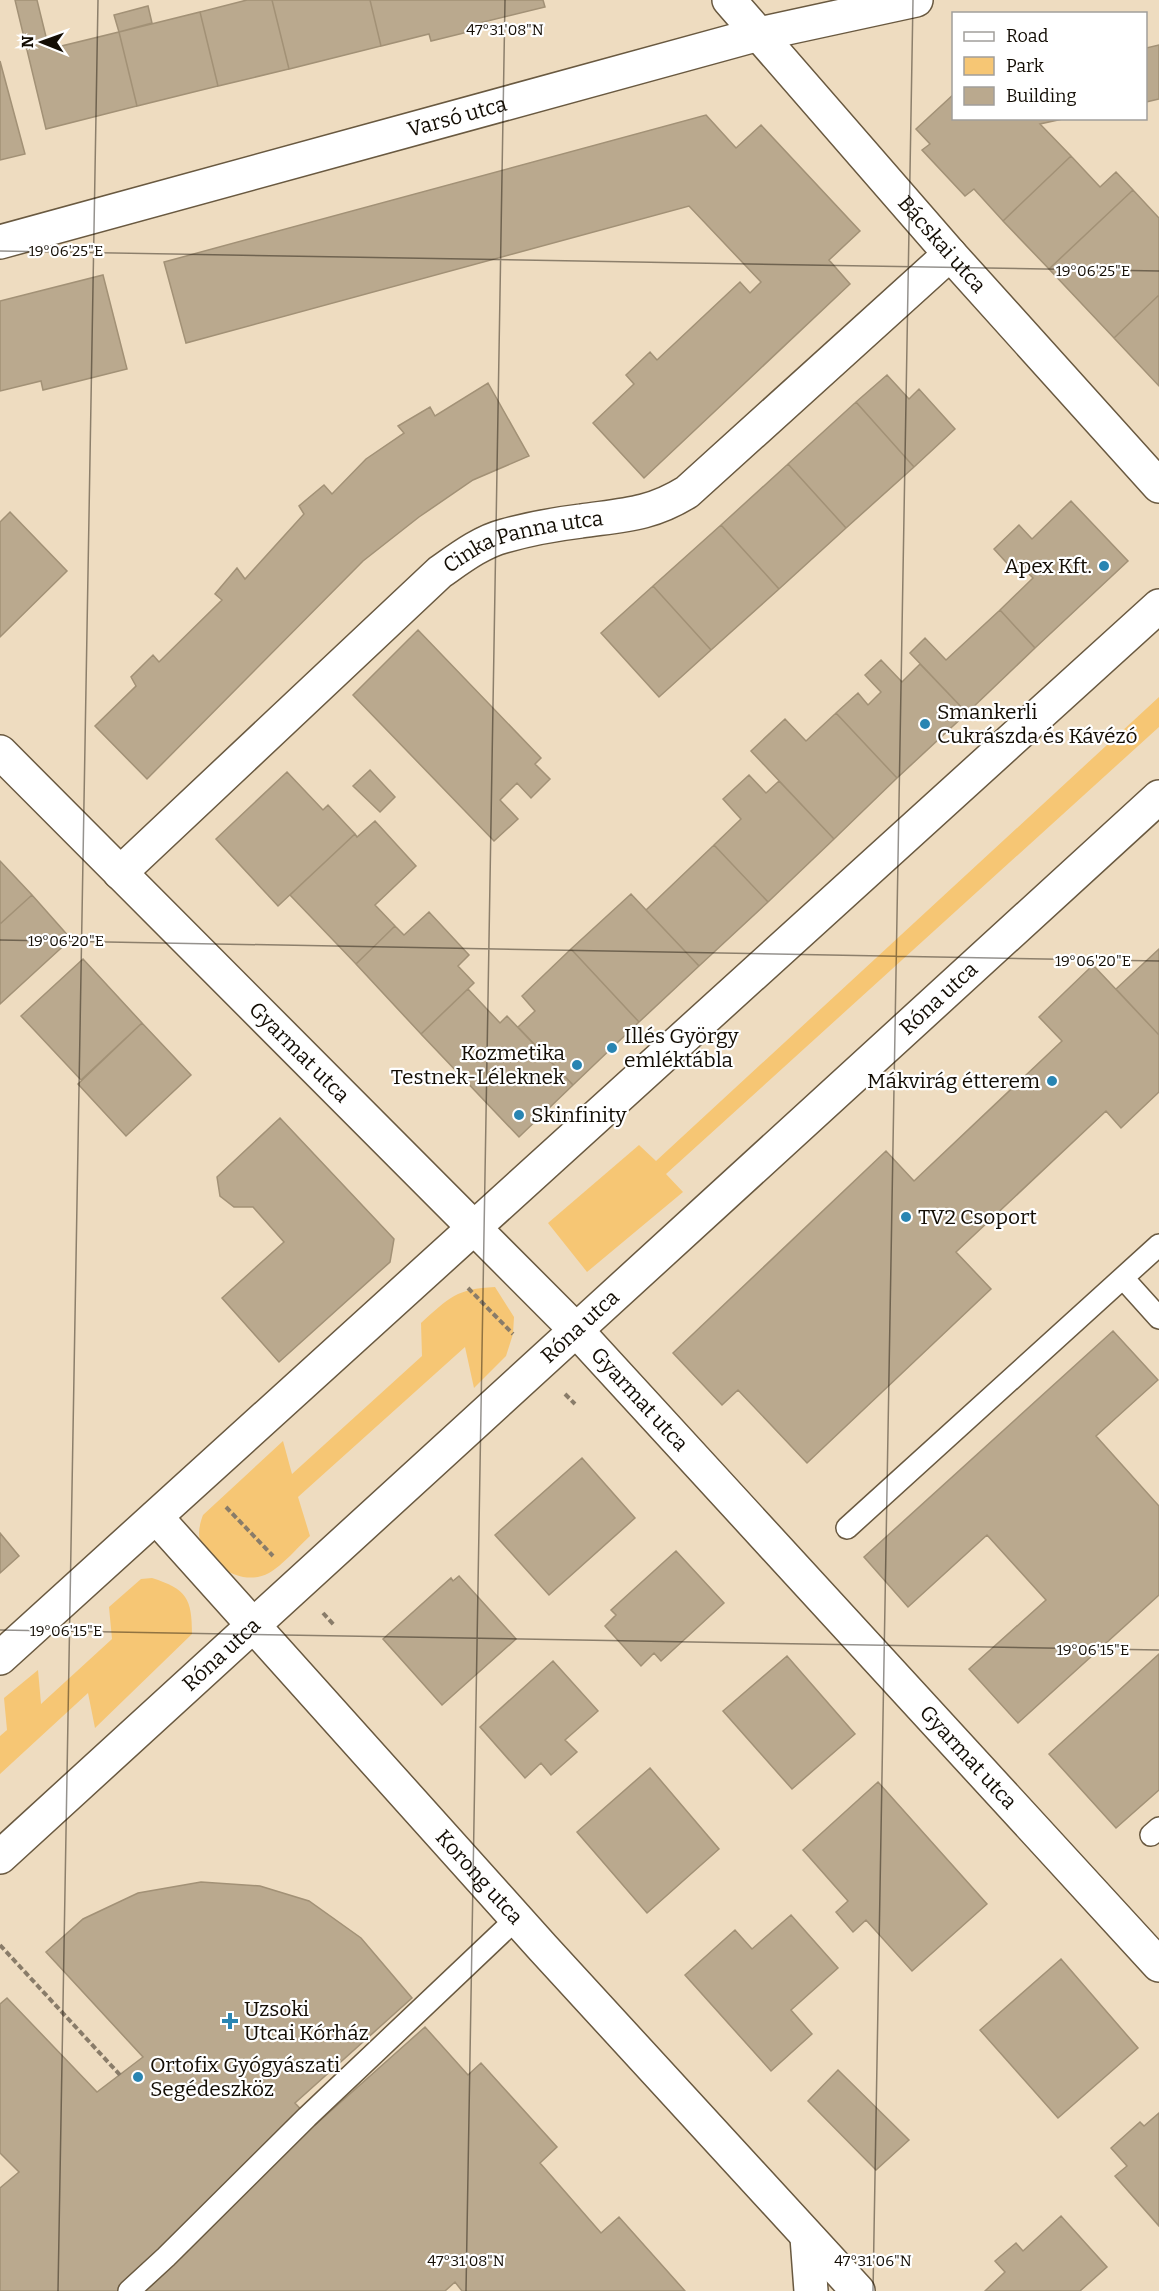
<svg xmlns="http://www.w3.org/2000/svg" width="1159" height="2291" font-family="Bitter,serif">
  <style>
    .green { fill: #f6c674 }
    .building { fill: #baa98e; stroke: #a29176; stroke-width: 1.5 }
    .lines { fill: none; stroke-linecap: round; stroke-linejoin: round }
    .service-casing { stroke: #695940; stroke-width: 24 }
    .minor-casing { stroke: #695940; stroke-width: 36 }
    .tertiary-casing { stroke: #695940; stroke-width: 36 }
    .path { stroke: #897c69; stroke-width: 4; stroke-dasharray: 6 3; stroke-linecap: butt }
    .service { stroke: #fff; stroke-width: 21 }
    .minor { stroke: #fff; stroke-width: 33 }
    .tertiary { stroke: #fff; stroke-width: 33 }
    .ticks { fill: none; stroke: #130d04; stroke-width: 1.5; stroke-opacity: 0.45 }
    .poi-dot { fill: #2985b2; stroke: #fff; stroke-width: 2 }
    .labels { text-anchor: middle; dominant-baseline: central; stroke-width: 4.5; stroke-linejoin: round; paint-order: stroke }
    .street-label { font-size: 21px; fill: #130d04; stroke: #fff }
    .poi-label { font-size: 21px; fill: #130d04; stroke: #fff; text-anchor: start }
    .ticks-label { font-size: 15px; text-anchor: middle; fill: #130d04; stroke: #fff; stroke-width: 4.5; stroke-linejoin: round; paint-order: stroke }
  </style>
  <rect width="100%" height="100%" fill="#eedcc0"/>
  <path class="green" d="M1159,697V727L666,1174L683,1192L587,1272L548,1223L639,1145L656,1161Z
    M495,1287L514,1317L513,1334L506,1356L474,1388L465,1347L298,1497L310,1536C299,1546 282,1566 269,1573C244,1587 211,1567 201,1542C197,1534 200,1523 203,1515L283,1441L292,1474L422,1356L421,1323C450,1297 456,1289 495,1287Z
    M152,1578C187,1589 192,1599 192,1634L95,1728L88,1693L0,1774V1736L7,1730L4,1698L38,1670L41,1704L112,1639L109,1607L141,1579Z"/>
  <path class="building" d="M15,0H37L49,49L119,32L137,106L46,129Z
    M247,0H272L289,69L218,86L200,12Z
    M272,0H370L381,46L289,69Z
    M370,0H543L545,7L467,26L468,32L431,41L429,34L381,46Z
    M148,6L152,23L119,32L114,15Z
    M200,12L218,86L137,106L119,32Z
    M1159,45V99L1146,102V48Z
    M0,61L25,154L0,160Z
    M954,94V118H1067L1040,124L1071,156L1003,221L974,189L965,196L922,150L930,144L916,129Z
    M706,115L736,148L761,125L860,231L829,260L850,284L644,478L593,423L634,384L626,375L650,352L657,360L740,282L750,293L761,282L689,206L186,343L164,262Z
    M1071,156L1100,187L1116,172L1133,190L1049,269L1003,221Z
    M1133,190L1159,218V295L1114,338L1049,269Z
    M103,275L127,369L43,390L41,381L0,391V301Z
    M1159,295V386L1114,338Z
    M887,375L909,399L919,389L955,429L914,467L856,402Z
    M488,383L529,456L473,480L419,517L363,561L147,779L95,726L136,686L131,677L153,655L159,662L222,600L215,594L237,568L245,579L304,514L299,506L324,485L332,494L366,459L404,433L398,426L430,407L435,416Z
    M856,402L914,467L846,528L788,464Z
    M788,464L846,528L779,589L721,525Z
    M1071,501L1128,561L1035,648L1000,610L1033,578L1020,565L1014,571L994,549L1019,525L1032,539Z
    M10,512L67,571L0,637V522Z
    M721,525L779,589L711,650L653,586Z
    M653,586L711,650L659,697L601,633Z
    M1000,610L1035,648L967,713L910,653L925,638L946,660Z
    M418,630L541,758L535,764L550,779L531,798L517,783L500,800L518,819L494,841L353,695Z
    M881,660L902,682L920,664L967,713L897,778L836,713L858,693L868,705L881,692L865,675Z
    M836,713L897,778L834,839L751,751L785,719L806,741Z
    M370,770L395,797L380,812L353,786Z
    M287,772L323,810L328,805L355,834L278,906L216,839Z
    M749,775L766,793L779,781L834,839L768,902L714,845L741,819L723,799Z
    M375,821L416,866L375,905L395,926L356,964L290,895L355,834L357,837Z
    M714,845L768,902L699,966L646,910Z
    M0,861L32,895L0,924Z
    M631,894L699,966L639,1022L571,949Z
    M32,895L71,939L0,1004V924Z
    M429,912L469,955L458,966L474,983L421,1034L356,964L395,926L404,935Z
    M571,949L639,1022L573,1085L518,1027L535,1011L522,996Z
    M1159,949V1035L1116,989Z
    M83,959L142,1023L81,1080L21,1016Z
    M1093,965L1159,1035V1092L1121,1128L1106,1111L956,1252L991,1289L807,1463L738,1390L722,1405L673,1353L886,1151L914,1181L1062,1041L1039,1017Z
    M468,989L500,1023L507,1016L573,1085L519,1137L421,1034Z
    M142,1023L191,1075L126,1136L78,1084Z
    M280,1118L394,1239L390,1262L279,1362L222,1298L284,1242L253,1207H234L220,1196L217,1177Z
    M1113,1331L1158,1380L1096,1436L1159,1506V1595L1018,1723L969,1669L1046,1600L987,1535L908,1607L864,1557Z
    M582,1458L635,1518L549,1595L495,1535Z
    M0,1533L19,1556L0,1573Z
    M676,1551L724,1603L661,1661L654,1653L641,1666L605,1626L616,1615L611,1610Z
    M459,1576L516,1639L442,1705L383,1639L451,1578L453,1581Z
    M1159,1654V1790L1116,1828L1049,1754Z
    M787,1656L855,1734L792,1789L723,1711Z
    M553,1661L598,1711L565,1740L577,1752L551,1775L541,1763L525,1778L480,1727Z
    M650,1768L719,1849L647,1913L577,1832Z
    M878,1782L987,1904L912,1971L866,1920L853,1932L836,1912L848,1901L803,1850Z
    M201,1882L260,1886L309,1901L361,1938L412,1998L295,2103L315,2125L425,2027L468,2075L481,2063L557,2147L540,2163L601,2233L619,2217L685,2291H462L455,2282L445,2291H0V2188L19,2172L0,2153V2004L7,1998L97,2092L143,2057L46,1952L83,1919L138,1893Z
    M791,1915L838,1968L791,2010L812,2034L771,2071L685,1975L735,1930L752,1949Z
    M1061,1959L1138,2048L1058,2118L980,2030Z
    M838,2070L909,2140L876,2170L808,2101Z
    M1159,2113V2226L1115,2176L1127,2166L1111,2148L1140,2122L1144,2126Z
    M1061,2216L1107,2267L1080,2291H985L1005,2272L995,2261L1016,2243L1023,2251Z"/>
  <g class="lines">
    <defs>
      <path id="service" d="M1123,1278L1159,1318
        M847,1528L1159,1245
        M1151,1835L1159,1828
        M129,2291L166,2257L307,2117L517,1918"/>
      <g id="minor">
        <path id="s1" d="M729,0L950,254L1159,486"/>
        <path id="s2" d="M0,242L759,34L916,0"/>
        <path id="s3" d="M0,752L576,1330L1159,1965"/>
        <path id="s4" d="M120,873L440,572C460,558 481,542 504,536C529,529 556,524 581,521C623,515 650,515 687,492L950,254"/>
        <path id="s5" d="M156,1517L543,1948L858,2291"/>
        <path d="M807,2237L811,2291"/>
      </g>
      <g id="tertiary">
        <path d="M0,1658L1159,606"/>
        <path id="s6" d="M0,1857L1159,797"/>
      </g>
    </defs>
    <use href="#service" class="service-casing"/>
    <use href="#minor" class="minor-casing"/>
    <use href="#tertiary" class="tertiary-casing"/>
    <path class="path" d="M468,1288L513,1334
      M565,1394L575,1404
      M226,1507L273,1556
      M323,1613L334,1625
      M0,1945L120,2075"/>
    <use href="#service" class="service"/>
    <use href="#minor" class="minor"/>
    <use href="#tertiary" class="tertiary"/>
  </g>
  <path class="ticks" d="M0,251L1159,271M0,940L1159,961M0,1630L1159,1650M58,2291L98,0M466,2291L505,0M873,2291L913,0"/>
  <g class="poi-dot">
    <circle cx="1104" cy="566" r="6"/>
    <circle cx="925" cy="724" r="6"/>
    <circle cx="612" cy="1048" r="6"/>
    <circle cx="577" cy="1065" r="6"/>
    <circle cx="1052" cy="1081" r="6"/>
    <circle cx="519" cy="1115" r="6"/>
    <circle cx="906" cy="1217" r="6"/>
    <path d="M227 2012h6v6h6v6h-6v6h-6v-6h-6v-6h6z"/>
    <circle cx="138" cy="2077" r="6"/>
  </g>
  <g class="labels">
    <g class="street-label">
      <text stroke="none"><textPath href="#s2" startOffset="474">Varsó utca</textPath></text>
      <text stroke="none"><textPath href="#s1" startOffset="324">Bácskai utca</textPath></text>
      <text stroke="none"><textPath href="#s4" startOffset="530">Cinka Panna utca</textPath></text>
      <text stroke="none"><textPath href="#s6" startOffset="1272">Róna utca</textPath></text>
      <text stroke="none"><textPath href="#s3" startOffset="424">Gyarmat utca</textPath></text>
      <text stroke="none"><textPath href="#s6" startOffset="786">Róna utca</textPath></text>
      <text stroke="none"><textPath href="#s3" startOffset="910">Gyarmat utca</textPath></text>
      <text stroke="none"><textPath href="#s6" startOffset="300">Róna utca</textPath></text>
      <text stroke="none"><textPath href="#s3" startOffset="1396">Gyarmat utca</textPath></text>
      <text stroke="none"><textPath href="#s5" startOffset="484">Korong utca</textPath></text>
    </g>
    <g class="poi-label">
      <text x="1092" y="566" text-anchor="end">Apex Kft.</text>
      <text x="937" y="712">Smankerli<tspan x="937" dy="24">Cukrászda és Kávézó</tspan></text>
      <text x="624" y="1036">Illés György<tspan x="624" dy="24">emléktábla</tspan></text>
      <text x="565" y="1053" text-anchor="end">Kozmetika<tspan x="565" dy="24">Testnek-Léleknek</tspan></text>
      <text x="1040" y="1081" text-anchor="end">Mákvirág étterem</text>
      <text x="531" y="1115">Skinfinity</text>
      <text x="918" y="1217">TV2 Csoport</text>
      <text x="244" y="2009">Uzsoki<tspan x="244" dy="24">Utcai Kórház</tspan></text>
      <text x="150" y="2065">Ortofix Gyógyászati<tspan x="150" dy="24">Segédeszköz</tspan></text>
    </g>
  </g>
  <g class="ticks-label">
    <text x="505" y="35">47°31'08"N</text>
    <text x="66" y="256">19°06'25"E</text>
    <text x="1093" y="276">19°06'25"E</text>
    <text x="66" y="946">19°06'20"E</text>
    <text x="1093" y="966">19°06'20"E</text>
    <text x="66" y="1636">19°06'15"E</text>
    <text x="1093" y="1655">19°06'15"E</text>
    <text x="466" y="2266">47°31'08"N</text>
    <text x="873" y="2266">47°31'06"N</text>
  </g>
  <rect x="952" y="12" width="195" height="108" fill="#ffffff" stroke="#a19e9b" stroke-width="1.5"/>
  <rect x="964" y="32" width="30" height="9" fill="#ffffff" stroke="#a19e9b" stroke-width="1.5"/>
  <text x="1006" y="42" font-size="18" fill="#130d04">Road</text>
  <rect x="964" y="57" width="30" height="18" fill="#f6c674" stroke="#a19e9b" stroke-width="1.5"/>
  <text x="1006" y="72" font-size="18" fill="#130d04">Park</text>
  <rect x="964" y="87" width="30" height="18" fill="#baa98e" stroke="#a19e9b" stroke-width="1.5"/>
  <text x="1006" y="102" font-size="18" fill="#130d04">Building</text>
  <g transform="translate(42 42) rotate(271)" stroke="#ffffff" stroke-width="4.5" paint-order="stroke">
  <path d="M0-4.5L10 22L0 15L-10 22Z" fill="#130d04"/>
  <text y="-9" font-size="16" font-weight="bold" text-anchor="middle" fill="#130d04">N</text>
  </g>
</svg>
